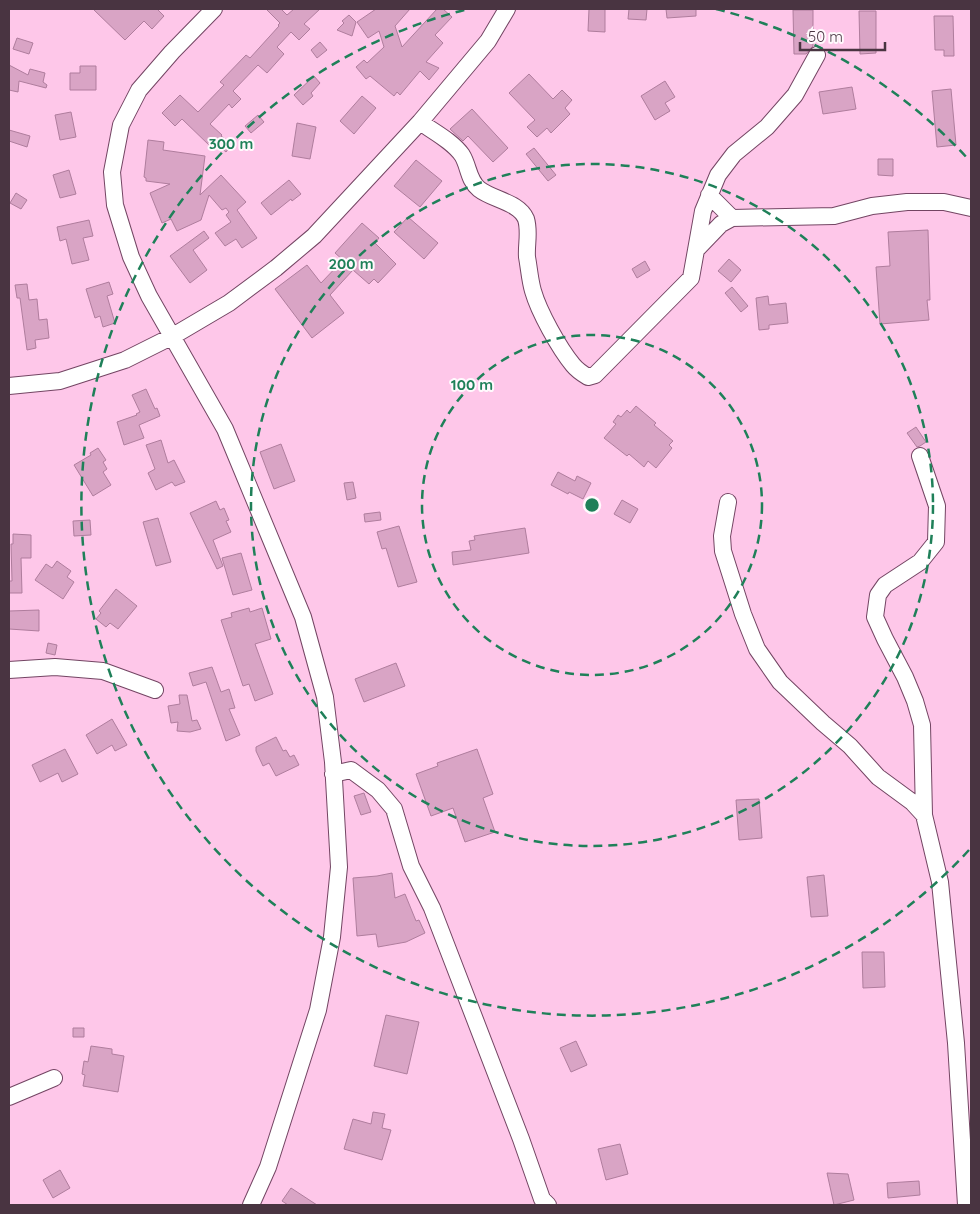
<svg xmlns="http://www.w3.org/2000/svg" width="980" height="1214" font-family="Quicksand,sans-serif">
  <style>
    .building { fill: #d9a4c5; stroke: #af7d9d }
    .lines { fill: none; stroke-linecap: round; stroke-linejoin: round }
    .minor-casing { stroke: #734563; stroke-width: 18 }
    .minor { stroke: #fff; stroke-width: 16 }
    .ring { fill: none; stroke: #1f8059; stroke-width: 2.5; stroke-dasharray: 9 6 }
    .centre { fill: #1f8059; stroke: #fff9fd; stroke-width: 2.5 }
    .ring-label { font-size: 15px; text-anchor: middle; font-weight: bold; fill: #1f8059; stroke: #fff9fd; stroke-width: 4; stroke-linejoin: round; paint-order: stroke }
  </style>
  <rect width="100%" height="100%" fill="#fec7e9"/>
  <path class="building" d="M93,9H157L164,16L152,29L144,21L125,40Z
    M266,9H281L287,15L294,9H320L304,24L310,29L299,40L291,32L277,47L284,54L267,73L258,65L233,91L241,99L232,108L229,104L210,124L222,135L221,136L232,144L226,152L214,142L210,146L182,119L175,126L162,113L180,95L198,112L224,85L220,82L246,55L250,58L279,26L278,25L280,23Z
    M376,9H410L395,26L402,47L437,9H443L452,17L435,35L443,43L426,62L439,68L429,80L420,71L400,95L397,92L394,96L370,76L366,79L356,67L364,60L367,63L384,47L379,31L368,38L357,22Z
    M589,9H605V32L588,31Z
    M629,9H647L646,20L628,19Z
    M666,9H696V16L667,18Z
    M793,10H813V46L806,54H794Z
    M859,11H876V53L860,54Z
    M349,15L356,22L352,36L337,30L344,23L342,21Z
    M934,16H953L954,56H944V50H935Z
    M17,38L33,43L29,54L13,49Z
    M320,42L327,50L317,58L311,50Z
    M9,65L28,75L30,69L45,73L43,82L47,85L46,88L19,81L18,92L9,90Z
    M80,66H96V90H70V73H80Z
    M529,74L553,99L562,90L572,100L565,108L570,114L551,133L547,128L537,137L527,127L535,120L509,93Z
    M314,76L320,83L311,93L313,96L303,105L294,95Z
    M665,81L675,97L665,103L670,111L655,120L641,96Z
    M852,87L856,109L823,114L819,92Z
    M951,89L956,145L937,147L932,91Z
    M362,96L376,108L354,134L340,121Z
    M472,109L508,148L493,162L468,136L463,141L450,129Z
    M71,112L76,137L60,140L55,115Z
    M258,115L264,122L251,133L245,126Z
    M297,123L316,127L310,159L292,156Z
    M9,130L30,136L27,147L9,141Z
    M148,140L164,142L163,150L205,156L200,195L221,175L246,202L237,210L257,238L242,248L236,239L225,246L215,233L231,222L226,215L229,212L226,208L222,210L209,195L201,220L177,231L171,219L162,223L150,193L170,184L146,181V178L144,177Z
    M534,148L556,175L548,181L526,154Z
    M878,159H893V176L878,175Z
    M416,160L442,181L420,207L394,186Z
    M69,170L76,194L60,198L53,175Z
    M289,180L301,194L292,201L291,199L271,215L261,203Z
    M16,193L27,200L21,209L10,203Z
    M408,217L438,243L424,259L394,232Z
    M89,220L93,236L83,238L89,260L72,264L66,239L60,241L57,227Z
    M362,223L379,238L375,243L396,264L378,283L374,279L369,284L353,270L330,295L344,313L312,338L275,289L307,265L321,283L343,260L335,253Z
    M928,230L930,300H927L929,320L880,324L876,267L890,266L888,232Z
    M204,231L209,238L193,250L207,270L190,283L170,256Z
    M729,259L741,270L731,282L718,271Z
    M645,261L650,270L637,278L632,269Z
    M109,282L113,294L107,296L115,323L103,327L100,316L95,318L86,289Z
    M27,284L29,300L37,299L39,320L47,319L49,338L35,340L36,348L27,350L20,298H17L15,285Z
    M732,287L748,306L741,312L725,293Z
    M768,296L769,305L786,303L788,323L769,325V329L759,330L756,298Z
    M146,389L155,409L157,408L160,416L139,425L144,438L124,445L117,422L137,415L136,414L140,412L132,395Z
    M636,406L656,423L654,425L673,441L669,445L672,448L656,468L648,461L644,467L629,454L627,456L604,438L616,424L613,422L618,415L621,417L627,410L630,413Z
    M916,427L926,442L920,446L917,447L907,433Z
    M161,440L168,463L174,460L185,482L175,486L172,482L156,490L148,473L155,469L146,445Z
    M281,444L295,481L274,489L260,452Z
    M98,448L106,460L103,462L107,469L103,472L111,485L93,496L74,465L91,455L90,453Z
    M558,472L575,481L577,476L591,483L583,499L569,492L568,494L551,485Z
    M353,482L356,498L347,500L344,483Z
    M622,500L638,509L630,523L614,514Z
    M216,501L220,510L224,508L229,520L226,521L231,532L213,540L223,566L217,569L190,513Z
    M380,512L381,520L365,522L364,514Z
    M158,518L171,562L156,566L143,522Z
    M90,520L91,535L74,536L73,521Z
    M399,526L417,582L398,587L386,548L382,549L377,532Z
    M525,528L529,553L453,565L452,552L471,550L469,541L475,540L474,536Z
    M13,534L31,535V558H21L22,593H9V581H12L11,544H13Z
    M241,553L252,590L233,595L222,558Z
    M57,561L71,571L67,577L74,582L63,599L35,580L46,564L52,568Z
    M116,589L137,606L118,629L110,623L106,627L96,619L101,613L99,611Z
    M249,608L250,612L262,608L271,639L255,644L273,694L255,701L249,684L243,686L221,620L232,617L231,613Z
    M39,610V631L9,629V611Z
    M48,643L57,645L55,655L46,653Z
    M396,663L405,686L364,702L355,679Z
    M212,667L221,692L229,689L235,708L229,709L240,735L226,741L206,682L193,686L189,673Z
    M179,695H187L192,721L197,720L201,729L190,732L177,731L178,722L171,723L168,706L180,704Z
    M112,719L127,745L115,751L112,745L97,754L86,735Z
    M276,737L283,751L286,750L290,757L294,755L299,765L276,776L269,763L263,766L256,751V747Z
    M65,749L78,774L62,782L58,773L40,782L32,765Z
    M477,749L493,794L483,798L495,832L465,842L453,808L431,816L416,774L438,766L437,763Z
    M364,793L371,812L361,815L354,796Z
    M759,799L762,838L739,840L736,800Z
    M392,873L395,898L405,894L416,921L419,920L425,933L406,942L378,947L376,934L357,936L353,878L377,876Z
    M824,875L828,916L811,917L807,877Z
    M862,952H884L885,987L863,988Z
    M386,1015L419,1022L407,1074L374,1066Z
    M73,1028H84V1037H73Z
    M576,1041L587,1065L571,1072L560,1048Z
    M91,1046L112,1049V1054L124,1056L118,1092L83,1086L85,1075L82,1074L84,1061L88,1062Z
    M373,1112L385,1114L382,1128L391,1130L382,1160L344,1149L353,1119L371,1124Z
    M620,1144L628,1174L606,1180L598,1149Z
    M60,1170L70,1188L53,1198L43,1180Z
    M827,1173L848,1174L854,1200L834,1205Z
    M919,1181L920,1195L888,1198L887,1183Z
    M291,1188L317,1205H288L282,1201Z"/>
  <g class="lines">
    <defs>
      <path id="minor" d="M214,9L172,52L139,90L121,125L112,172L115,205L131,257L149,296L225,429L303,617L325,697L333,762L339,867L332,937L318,1010L268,1167L251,1205
        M420,122C434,132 452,141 462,155C469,166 468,180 479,189C493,200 519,202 526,219C530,232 526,245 527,257C529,268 530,281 533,291C539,312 559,348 573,365C577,370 583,374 588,377L595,375L691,278L703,211L718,175L734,154L767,127L795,95L817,55
        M709,195L732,218
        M696,250L721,224L732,218L834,216L872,206L907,202H944L971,208
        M9,386L60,381L125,360L173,336L229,303L276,268L314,236L420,122L488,41L507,9
        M920,456L937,506L936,542L920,562L885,585L878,595L875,617L885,639L905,677L915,701L922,725L924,815L940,882L956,1043L966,1205
        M728,502L722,536L723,551L743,614L757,649L780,682L823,723L850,746L878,777L912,802L924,815
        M9,670L55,667L103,671L155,690
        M333,774L351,770L378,790L394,809L411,866L432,908L521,1139L542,1199L548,1205
        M9,1097L54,1078"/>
    </defs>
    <use href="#minor" class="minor-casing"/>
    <use href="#minor" class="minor"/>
  </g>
  <g class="ring">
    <circle cx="592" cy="505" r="170"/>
    <circle cx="592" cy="505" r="341"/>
    <path d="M969 850A511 511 0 1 1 468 9M716 9A511 511 0 0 1 969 160"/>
  </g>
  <circle cx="592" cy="505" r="8" class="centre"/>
  <g class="ring-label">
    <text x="231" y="149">300 m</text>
    <text x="351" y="269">200 m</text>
    <text x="472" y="390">100 m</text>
  </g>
  <rect width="980" height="1214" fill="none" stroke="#493441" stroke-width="20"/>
  <path d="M800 42v8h85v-8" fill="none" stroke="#493441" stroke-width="2.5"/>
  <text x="808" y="42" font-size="15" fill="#493441" stroke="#fff9fd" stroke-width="4" paint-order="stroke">50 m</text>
</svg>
